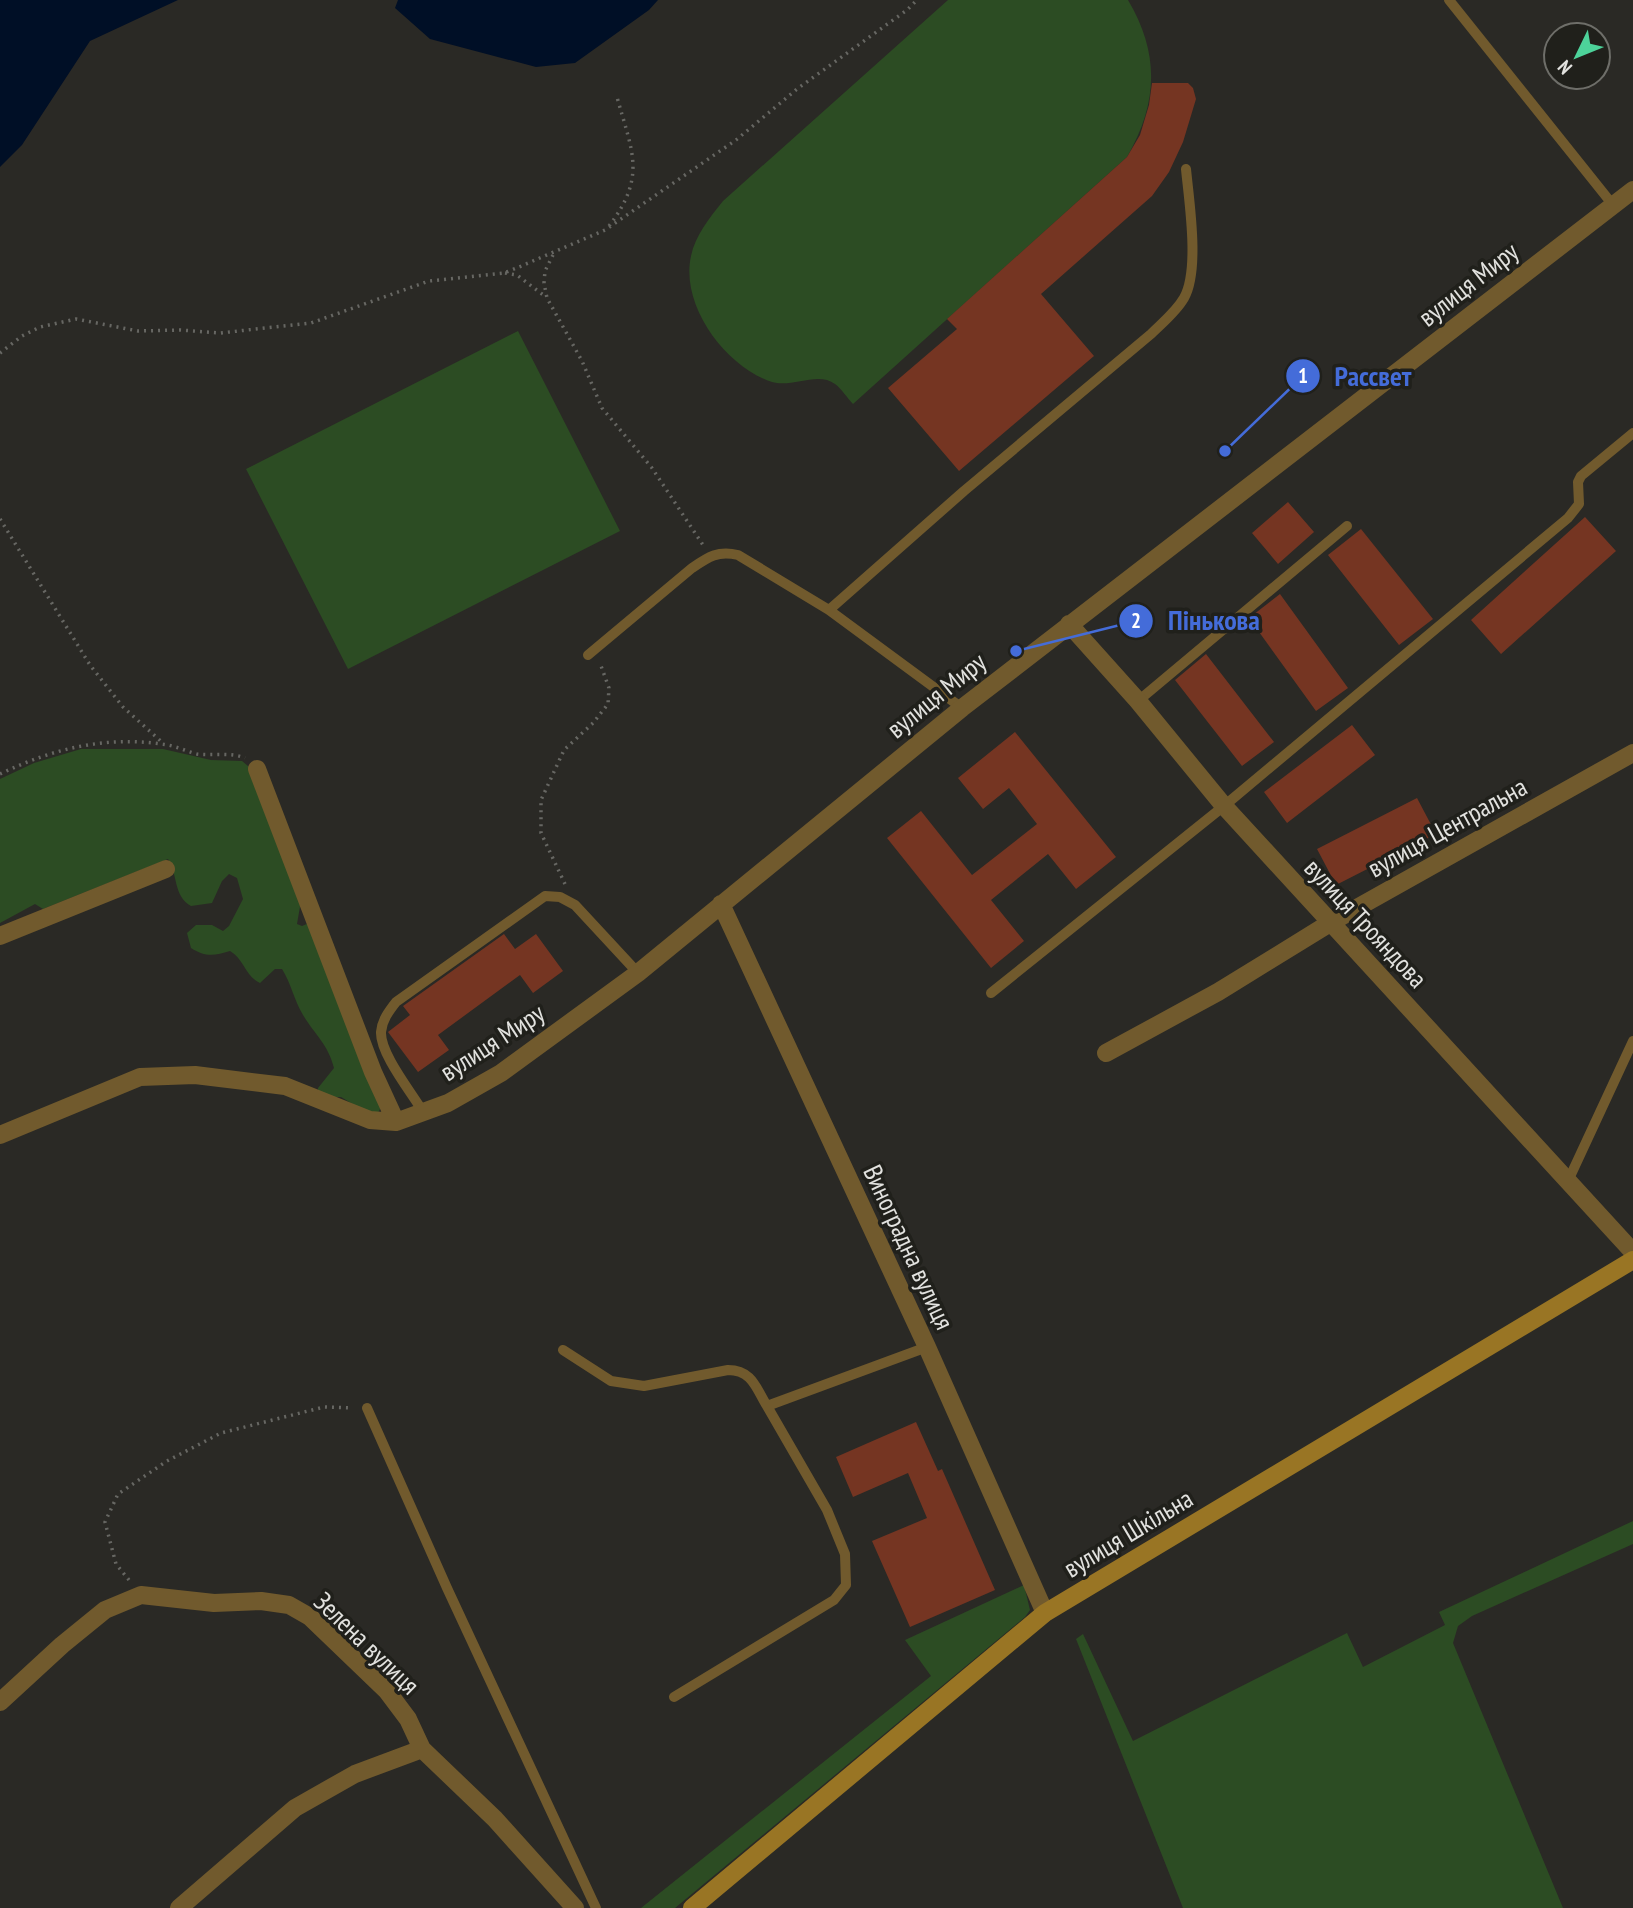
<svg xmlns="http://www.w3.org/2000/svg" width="1633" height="1908" font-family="'PT Sans Narrow',sans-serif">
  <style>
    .green { fill: #2c4c23 }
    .water { fill: #000f26 }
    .building { fill: #753522 }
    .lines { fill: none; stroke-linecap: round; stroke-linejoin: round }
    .path { stroke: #676763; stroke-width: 3.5; stroke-dasharray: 2 5; stroke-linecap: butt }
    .lane { stroke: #715a2d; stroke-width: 10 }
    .street { stroke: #715a2d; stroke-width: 18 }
    .secondary { stroke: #997524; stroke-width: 18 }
    .labels { text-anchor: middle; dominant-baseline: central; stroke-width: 7; stroke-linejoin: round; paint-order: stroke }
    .street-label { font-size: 26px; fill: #e2e2df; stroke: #20201b }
    .leader { fill: none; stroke: #446cd9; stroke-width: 2.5 }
    .callout-dot { fill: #446cd9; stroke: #20201b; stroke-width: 2.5 }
    .mark-label { font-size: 21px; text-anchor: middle; font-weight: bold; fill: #fff }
    .callout-label { font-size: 28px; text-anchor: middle; font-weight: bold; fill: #446cd9; stroke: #20201b; stroke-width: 7; stroke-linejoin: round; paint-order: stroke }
  </style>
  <rect width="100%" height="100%" fill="#2a2925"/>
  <path class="green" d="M948,0H1128C1160,54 1158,103 1127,157L853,404C847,398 842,389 835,384C818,371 792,388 772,382C726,367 680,306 691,256C695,236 710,217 723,201Z
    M518,331L620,531L348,669L246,469Z
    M81,749H163L211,760L242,761L254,771L301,901L297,924L302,926L309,923L382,1105L378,1113L371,1115L341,1097H326L318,1093V1088L334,1068C328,1044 315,1035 303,1015C294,1000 291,983 282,969H275L260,983C245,976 244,959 230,951C214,956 205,957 191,948L187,933L196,925H212L223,931L229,926L243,899L237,878L229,874L222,881L212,903L191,906C173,896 178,874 168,859L43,909L35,904L0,923V779L34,763Z
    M1633,1521V1544L1472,1616L1458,1626L1453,1643L1563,1908H1183L1076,1639L1083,1634L1133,1741L1347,1633L1363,1667L1445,1625L1439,1612Z
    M1024,1585L1030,1610L1025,1617L675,1908H641L931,1676L905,1640Z"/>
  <path class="water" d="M0,0H178L90,41L22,145L0,167Z
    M398,0H658L649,10L575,63L536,67L430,39L395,8Z"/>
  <path class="building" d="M1152,83H1188L1193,88L1196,99L1183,142L1169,172L1152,196L1041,294L1094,356L959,471L888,388L957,329L947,319L1127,157L1140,135L1149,105Z
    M1288,502L1314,532L1278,564L1252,533Z
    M1585,517L1616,551L1501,654L1471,620Z
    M1361,529L1433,619L1399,645L1328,555Z
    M1280,594L1348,688L1316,711L1249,618Z
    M1206,654L1274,742L1242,766L1175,680Z
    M1352,725L1375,755L1287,823L1264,792Z
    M1015,732L1116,857L1076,889L1048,854L991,900L1024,941L991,968L887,838L921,811L972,875L1037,824L1009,788L983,809L958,778Z
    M1417,798L1436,834L1336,885L1317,849Z
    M504,934L515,949L536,934L563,971L533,993L520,975L438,1035L449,1050L418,1072L388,1032L410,1015L403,1006Z
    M916,1422L938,1471L942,1469L995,1590L910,1627L872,1541L927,1518L908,1473L853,1497L836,1457Z"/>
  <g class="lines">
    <path class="path" d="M609,226C647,176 632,152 617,97
      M553,255L545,271L544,283L547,298L582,361L602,408L652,468L703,545
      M505,273L517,275L546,297
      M0,353L22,336L40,327L76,319L138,331L180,330L220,333L311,323L429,281L504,273L519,267L605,230L736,140L797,89L907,10L917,0
      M0,519L90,665L123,707L164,744
      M0,774C52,749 104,736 161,744C174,745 185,751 197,754C213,756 231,752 245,758
      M565,884L541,833V800L564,750L593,723L608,704L609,688L600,663
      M129,1580L116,1564L105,1522L118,1494L167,1461L221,1433L324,1407L352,1408"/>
    <path class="lane" d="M1449,0L1613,205
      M829,610L964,491L1151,334C1162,323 1176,312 1184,298C1200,270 1189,201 1186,169
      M588,655L692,568C708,557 718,550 738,555L829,610L962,708
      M1138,701L1347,526
      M991,993L1224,806L1568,518L1579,504L1578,482L1581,476L1633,433
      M423,1112C412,1093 380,1054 381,1032C382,1020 389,1011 396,1002L545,896L560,897L575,905L638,973
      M1568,1181L1633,1041
      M563,1350L611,1381L644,1386L728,1370C752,1370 756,1388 767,1406L927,1347
      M367,1408L447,1588L596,1908
      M674,1697L834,1600L846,1585L845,1554L827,1510L767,1406"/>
    <path class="street" d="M1069,624L1138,701L1224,806L1633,1252
      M257,769L373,1072L396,1122L448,1103L501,1073L638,973L962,708L1633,190
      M721,904L927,1347L1045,1613
      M0,936L166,869
      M1106,1053L1218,992L1330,923L1633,753
      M0,1135L140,1077L195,1075L285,1086L370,1120L396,1122
      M0,1702L62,1645L105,1610L141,1595L214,1603L261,1601L289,1605L310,1617L387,1691L408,1719L422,1749L495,1819L575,1908
      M179,1908L295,1808L355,1774L422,1749"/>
    <path class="secondary" d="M692,1908L1045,1613L1633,1260"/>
  </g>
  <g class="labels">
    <g class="street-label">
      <text transform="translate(1468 284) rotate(-38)">вулиця Миру</text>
      <text transform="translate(936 695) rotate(-39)">вулиця Миру</text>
      <text transform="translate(1447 827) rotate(-29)">вулиця Центральна</text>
      <text transform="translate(1366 923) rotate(47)">вулиця Трояндова</text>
      <text transform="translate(492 1042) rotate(-33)">вулиця Миру</text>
      <text transform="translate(909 1247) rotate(65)">Виноградна вулиця</text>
      <text transform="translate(1128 1533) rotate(-31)">вулиця Шкільна</text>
      <text transform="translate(367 1643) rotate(44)">Зелена вулиця</text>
    </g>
  </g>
  <path class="leader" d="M1225 451L1303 376M1016 651L1136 621"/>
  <g class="callout-dot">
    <circle cx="1225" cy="451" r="7"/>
    <circle cx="1016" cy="651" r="7"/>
    <circle cx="1303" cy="376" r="18"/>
    <circle cx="1136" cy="621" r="18"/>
  </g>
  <g class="mark-label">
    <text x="1303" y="383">1</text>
    <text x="1136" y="628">2</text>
  </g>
  <g class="callout-label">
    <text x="1373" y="386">Рассвет</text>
    <text x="1214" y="630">Пінькова</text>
  </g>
  <g transform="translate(1577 56) rotate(227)"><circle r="33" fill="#20201b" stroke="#6e6e69" stroke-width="2"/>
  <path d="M0-5L12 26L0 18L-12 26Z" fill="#4dd39a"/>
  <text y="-10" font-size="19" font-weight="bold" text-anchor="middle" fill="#e2e2df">N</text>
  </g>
</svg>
